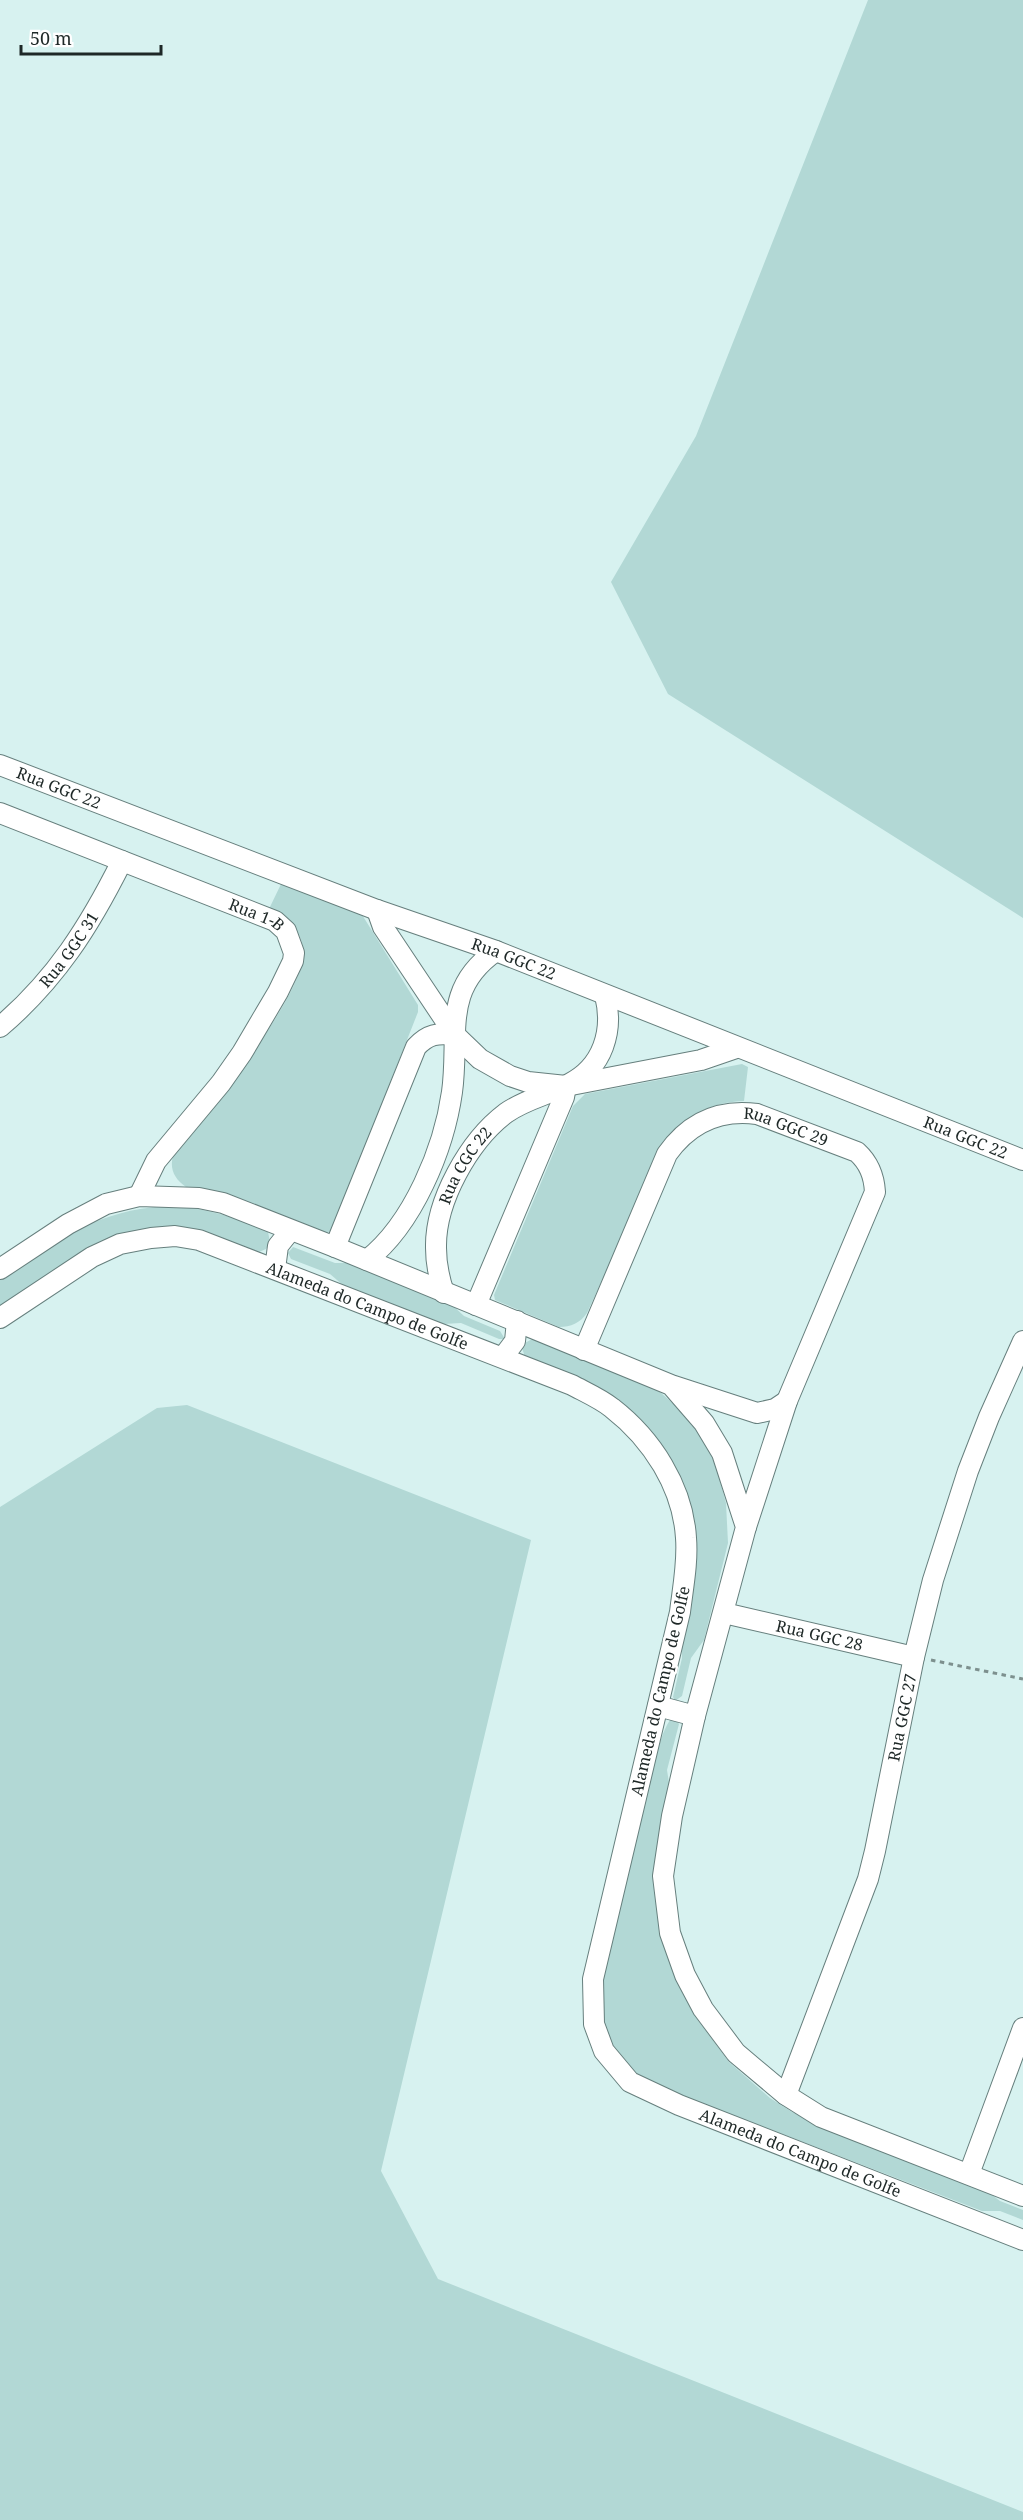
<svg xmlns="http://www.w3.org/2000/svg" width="1023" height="2520" font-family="'Noto Serif',serif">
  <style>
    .green { fill: #b2d8d5 }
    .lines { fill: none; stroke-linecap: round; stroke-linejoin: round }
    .minor-casing { stroke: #667f7d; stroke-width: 22 }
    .path { stroke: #7d908e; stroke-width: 3; stroke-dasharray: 4.5 4.5; stroke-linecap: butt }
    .minor { stroke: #fff; stroke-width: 20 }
    .labels { text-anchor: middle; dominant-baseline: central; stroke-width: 5; stroke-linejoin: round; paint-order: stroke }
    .street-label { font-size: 16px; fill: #1e2827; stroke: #fff }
  </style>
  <rect width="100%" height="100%" fill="#d7f2f0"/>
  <path class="green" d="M868,0H1023V918L668,694L611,582L696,436Z
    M282,882L361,913L418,1005V1012L332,1230L325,1234L186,1187C173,1178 168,1166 175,1151C205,1114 308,994 303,949C301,928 286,920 269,909Z
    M742,1064L748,1067L744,1101C712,1102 686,1115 666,1141L587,1313C580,1323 571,1327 559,1327L495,1300L494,1295L573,1106L585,1094Z
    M165,1206C202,1207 234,1216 268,1232L270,1242L266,1249L259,1252L206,1233L169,1228L0,1307V1279C57,1241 94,1211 165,1206Z
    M293,1247L335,1263H350L451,1304L464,1316L500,1331L505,1339H499L461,1323L444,1324L344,1286L330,1274L291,1259L288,1253Z
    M534,1338L653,1386L684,1413L708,1447L716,1466L726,1503L728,1543L704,1640L691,1658L682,1696L675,1701L673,1697L682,1658V1635L695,1565L661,1446L525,1357L522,1348L523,1344Z
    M187,1405L531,1540L381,2171L438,2279L1023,2512V2520H0V1507L157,1408Z
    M673,1717L679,1724L667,1770L669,1783L656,1854L655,1878L674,1973L697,2019L729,2062L770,2098L792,2112L983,2188L1000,2201L1023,2210V2220L1000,2211H982L663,2088L637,2075L616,2054L603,2028L601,1986L647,1778C656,1761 662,1726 673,1717Z"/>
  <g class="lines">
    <defs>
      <g id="minor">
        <path id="s1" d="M0,765L377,910L496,951L1023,1160"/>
        <path id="s2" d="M0,813L275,921L286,931L294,953L293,961L278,992L242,1053L221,1083L156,1161L139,1196"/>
        <path d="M377,910L383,927L455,1035L480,1059L510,1076L528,1082L566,1086L701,1060L736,1048"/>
        <path id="s3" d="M0,1027C56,979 89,927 122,861"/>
        <path d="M335,1247L416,1047C428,1034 437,1033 455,1035"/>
        <path d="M367,1260C413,1224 444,1149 452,1092C460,1035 441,989 496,951"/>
        <path d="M0,1269L68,1224L106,1204L139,1196L199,1198L223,1203L335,1247L671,1385L704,1423L722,1453L746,1527L695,1716L672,1816L663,1876L670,1933L685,1975L703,2009L736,2053L786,2095L821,2117L1023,2196"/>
        <path d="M275,1269L278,1246L290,1231"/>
        <path id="s4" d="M444,1293C439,1278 436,1263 436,1248C435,1201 469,1141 506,1113C526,1099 548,1095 569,1084C603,1067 614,1031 605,995"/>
        <path d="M476,1305L564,1097L566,1086"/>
        <path id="s5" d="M0,1318L92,1257L120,1244L151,1238L175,1236L199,1240L572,1385C585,1392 601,1399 612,1408C652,1439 683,1487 686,1538C688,1562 683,1587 680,1612L593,1979L594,2024L604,2051L630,2082L679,2105L1023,2240"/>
        <path id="s6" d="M584,1350L667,1154C689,1123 719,1109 757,1114L857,1152C869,1163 874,1175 875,1192L787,1401L746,1527"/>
        <path d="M503,1357L515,1341L517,1321"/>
        <path d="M674,1386L757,1413L775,1409L787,1401"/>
        <path id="s7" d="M724,1613L914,1657"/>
        <path d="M658,1706L695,1716"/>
        <path id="s8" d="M786,2095L868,1879L875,1851L914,1657L933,1580L968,1471L989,1417L1023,1341"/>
        <path d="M969,2174L1023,2028"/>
      </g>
    </defs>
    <use href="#minor" class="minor-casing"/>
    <path class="path" d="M931,1660L1023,1679"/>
    <use href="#minor" class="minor"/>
  </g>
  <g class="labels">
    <g class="street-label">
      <text stroke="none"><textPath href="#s1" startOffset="63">Rua GGC 22</textPath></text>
      <text stroke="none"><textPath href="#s2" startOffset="276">Rua 1-B</textPath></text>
      <text stroke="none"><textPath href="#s3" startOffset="104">Rua GGC 31</textPath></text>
      <text stroke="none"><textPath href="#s1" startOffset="549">Rua GGC 22</textPath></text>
      <text stroke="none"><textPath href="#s6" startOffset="348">Rua GGC 29</textPath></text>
      <text stroke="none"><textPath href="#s1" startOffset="1035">Rua GGC 22</textPath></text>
      <text stroke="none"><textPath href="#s4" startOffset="135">Rua CGC 22</textPath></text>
      <text stroke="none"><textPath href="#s5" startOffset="402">Alameda do Campo de Golfe</textPath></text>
      <text stroke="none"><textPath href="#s7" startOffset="98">Rua GGC 28</textPath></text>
      <text transform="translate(660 1691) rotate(-77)">Alameda do Campo de Golfe</text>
      <text stroke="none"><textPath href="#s8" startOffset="396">Rua GGC 27</textPath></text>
      <text stroke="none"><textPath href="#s5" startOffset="1572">Alameda do Campo de Golfe</textPath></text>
    </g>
  </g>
  <path d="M21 45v9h140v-9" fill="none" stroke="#1e2827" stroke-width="3"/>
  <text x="30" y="45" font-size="18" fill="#1e2827" stroke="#ffffff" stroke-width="4.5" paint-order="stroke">50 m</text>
</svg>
